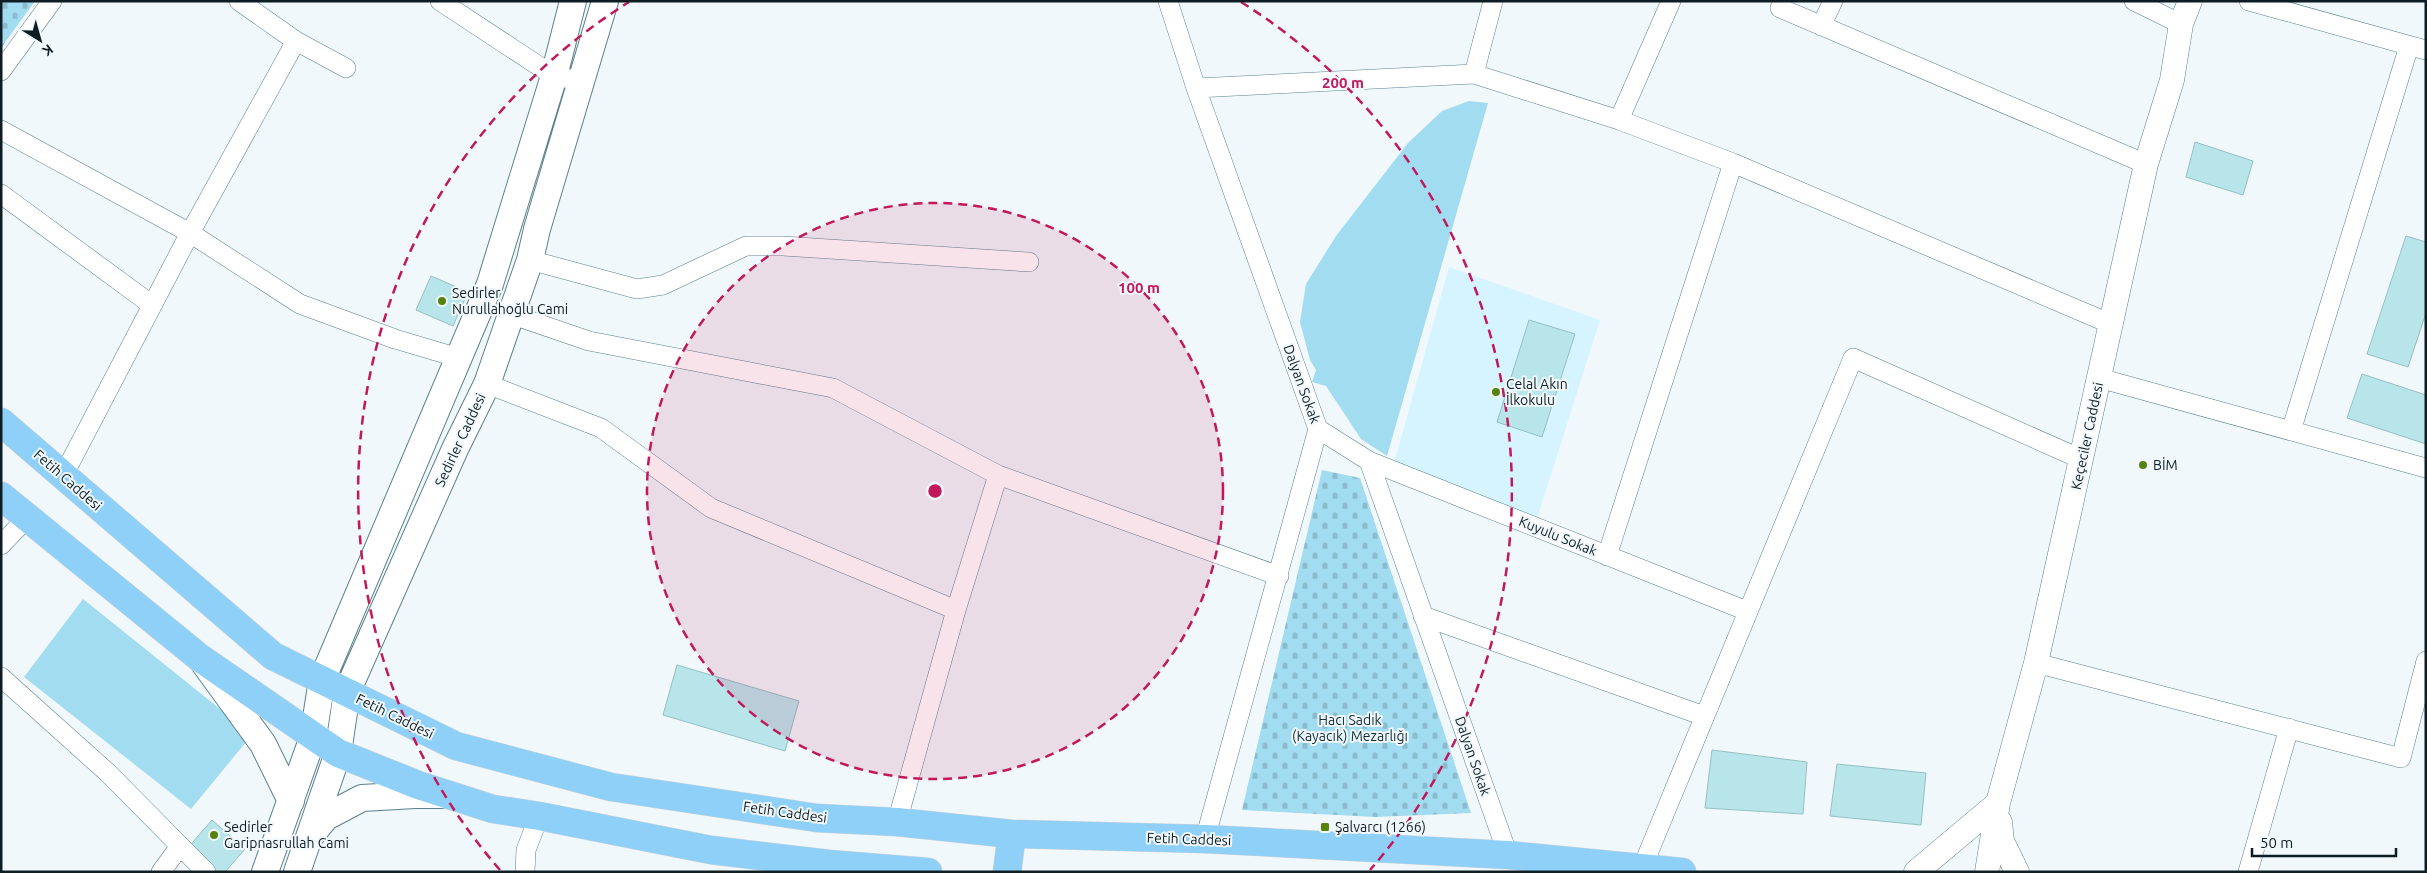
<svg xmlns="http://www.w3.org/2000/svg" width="2427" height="873" font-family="Ubuntu,sans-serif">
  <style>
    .built { fill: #d6f4ff }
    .green { fill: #a2dcf0 }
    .cemetery { fill: url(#cemetery-stones) }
    .building { fill: #b8e5ea; stroke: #94c0c4 }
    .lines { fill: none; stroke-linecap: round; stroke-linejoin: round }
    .minor-casing { stroke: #5a818e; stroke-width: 20 }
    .tertiary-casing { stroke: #5a818e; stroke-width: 25 }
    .secondary-casing { stroke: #5a818e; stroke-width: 28 }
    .primary-casing { stroke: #cfd2d3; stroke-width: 29 }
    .minor { stroke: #fff; stroke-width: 19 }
    .tertiary { stroke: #fff; stroke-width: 24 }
    .secondary { stroke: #fff; stroke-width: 26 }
    .primary { stroke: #8fd0f8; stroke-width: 28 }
    .ring { fill: none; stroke: #c2185b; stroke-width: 2.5; stroke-dasharray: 9 6 }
    .poi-dot { fill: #56820e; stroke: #f0f8fb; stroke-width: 2 }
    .labels { text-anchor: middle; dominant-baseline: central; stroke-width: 4; stroke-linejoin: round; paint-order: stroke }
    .poi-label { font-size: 14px; fill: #0e1d23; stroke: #f0f8fb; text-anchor: start }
    .street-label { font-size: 14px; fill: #0e1d23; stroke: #f0f8fb }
    .park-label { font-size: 14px; fill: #102e37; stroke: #f0f8fb }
    .centre { fill: #c2185b; stroke: #f0f8fb; stroke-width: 2.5 }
    .ring-label { font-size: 15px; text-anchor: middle; font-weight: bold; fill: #c2185b; stroke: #f0f8fb; stroke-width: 4; stroke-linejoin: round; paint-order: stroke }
  </style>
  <defs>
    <pattern id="cemetery-stones" width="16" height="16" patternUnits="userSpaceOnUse" patternTransform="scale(1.25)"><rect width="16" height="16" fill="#a2dcf0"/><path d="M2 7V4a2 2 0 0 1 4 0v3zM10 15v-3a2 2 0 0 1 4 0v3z" fill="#8abcce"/></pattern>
  </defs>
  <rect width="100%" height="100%" fill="#f0f8fb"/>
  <path class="built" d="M1449,267L1600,320L1536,522L1394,463Z"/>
  <path class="green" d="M1469,101L1488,103L1387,456L1361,439L1326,386L1312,382L1316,370L1310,360L1300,322L1306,284L1336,236L1408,143L1442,111Z
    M83,599L230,717L246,742L191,809L24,677Z"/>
  <path class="cemetery" d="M1,1H35L1,48Z
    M1322,470L1360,478L1471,813L1376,817L1242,810Z"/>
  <path class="building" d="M2195,142L2253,161L2243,195L2186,177Z
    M2406,236L2426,242V313L2408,367L2367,354Z
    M431,276L468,292L453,326L416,310Z
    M1529,320L1575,334L1542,437L1497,422Z
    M2362,374L2426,395V444L2347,418Z
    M677,665L799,701L785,751L663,715Z
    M1712,750L1807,762L1803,814L1705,808Z
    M1837,764L1926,773L1921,825L1830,816Z
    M212,820L245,849L225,872H210L185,851Z"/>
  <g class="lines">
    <defs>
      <path id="minor" d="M239,1L296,41L346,68
        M440,1L554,76L582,81
        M1168,1L1196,88L1318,429L1369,461L1508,855
        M2134,1L2181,24
        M2249,1L2426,50
        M1780,8L2146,164
        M1821,26L1833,1
        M1,71L52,1
        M1474,74L1493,1
        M1196,88L1474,74L1619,120L1733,163L2111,324
        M1619,120L1671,1
        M1,130L190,233L300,304L395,339L459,358
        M1,194L152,305
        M530,260L637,289L663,285L746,246H783L1029,262
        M510,314L589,341L833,388L998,475L1279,576
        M2099,378L2426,468
        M487,384L601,428L711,508L956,610
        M2291,431L2409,46
        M1369,461L1747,611
        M63,476L190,233L296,41
        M1,545L27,518
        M1607,556L1733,163
        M1423,616L1704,716
        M2036,663L2401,758L2426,661
        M1,677L108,773L206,872
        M897,822L956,610L998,475
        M1205,839L1318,429
        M1642,868L1853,358L2081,459
        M161,872L180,846
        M525,872L526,850L539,816
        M2248,872L2289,728"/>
      <path id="tertiary" d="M2000,822L2002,841L2017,872
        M1916,872L1998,803
        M1987,872L1998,803L2036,663L2146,164L2172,80L2181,24L2190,1"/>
      <path id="secondary" d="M204,663L263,744L291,801
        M312,834L326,817L362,798L415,795H441
        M265,872L313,737L322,680L490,284L554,76L573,1
        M297,872L338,753L347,692L455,449L487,384L530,260L537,229L605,1"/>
      <path id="primary" d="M1,422L273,656L456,746L611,787L817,818L897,822L1012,834L1205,839L1508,855L1682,872
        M1,496L200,658L338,753L418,785L493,809L539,816L711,850L829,864L928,872
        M1007,872L1012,834"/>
    </defs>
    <use href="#minor" class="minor-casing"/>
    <use href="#tertiary" class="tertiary-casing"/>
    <use href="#secondary" class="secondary-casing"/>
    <use href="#primary" class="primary-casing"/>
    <use href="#minor" class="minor"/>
    <use href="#tertiary" class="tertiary"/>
    <use href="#secondary" class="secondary"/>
    <use href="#primary" class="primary"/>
  </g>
  <circle cx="935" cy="491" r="288" fill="#c2185b" fill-opacity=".12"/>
  <g class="ring">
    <circle cx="935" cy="491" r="288"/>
    <path d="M500 870A577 577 0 0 1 629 2M1241 2A577 577 0 0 1 1370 870"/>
  </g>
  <g class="poi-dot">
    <circle cx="442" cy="301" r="5"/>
    <circle cx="1496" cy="392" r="5"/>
    <circle cx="2143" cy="465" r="5"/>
    <rect x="1320" y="822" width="10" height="10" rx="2.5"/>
    <circle cx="214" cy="835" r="5"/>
  </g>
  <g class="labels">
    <g class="poi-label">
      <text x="452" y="293">Sedirler<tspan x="452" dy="16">Nurullahoğlu Cami</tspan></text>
      <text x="1506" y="384">Celal Akın<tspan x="1506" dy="16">İlkokulu</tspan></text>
      <text x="2153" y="465">BİM</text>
      <text x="224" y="827">Sedirler<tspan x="224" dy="16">Garipnasrullah Cami</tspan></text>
      <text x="1335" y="827">Şalvarcı (1266)</text>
    </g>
    <g class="street-label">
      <text transform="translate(1302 384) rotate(70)">Dalyan Sokak</text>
      <text transform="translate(2087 436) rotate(-78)">Keçeciler Caddesi</text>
      <text transform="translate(460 440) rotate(-65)">Sedirler Caddesi</text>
      <text transform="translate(68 480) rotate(41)">Fetih Caddesi</text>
      <text transform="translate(1558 536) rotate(22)">Kuyulu Sokak</text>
      <text transform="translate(395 716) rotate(26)">Fetih Caddesi</text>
      <text transform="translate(1473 756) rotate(71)">Dalyan Sokak</text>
      <text transform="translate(785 812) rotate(8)">Fetih Caddesi</text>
      <text transform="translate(1189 839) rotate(2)">Fetih Caddesi</text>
    </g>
    <g class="park-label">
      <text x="1350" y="720">Hacı Sadık<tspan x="1350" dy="16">(Kayacık) Mezarlığı</tspan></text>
    </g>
  </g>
  <circle cx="935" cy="491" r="8" class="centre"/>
  <g class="ring-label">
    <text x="1343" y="88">200 m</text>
    <text x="1139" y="293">100 m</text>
  </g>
  <rect width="2427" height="873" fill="none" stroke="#0e1d23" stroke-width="5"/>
  <g transform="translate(40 40) rotate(143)" stroke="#f0f8fb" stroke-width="4" paint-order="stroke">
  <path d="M0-4L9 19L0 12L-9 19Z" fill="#0e1d23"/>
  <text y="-8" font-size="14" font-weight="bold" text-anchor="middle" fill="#0e1d23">K</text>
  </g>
  <path d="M2252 848v8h144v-8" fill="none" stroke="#0e1d23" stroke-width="2.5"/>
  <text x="2260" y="848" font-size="15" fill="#0e1d23" stroke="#f0f8fb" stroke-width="4" paint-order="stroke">50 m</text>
</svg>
